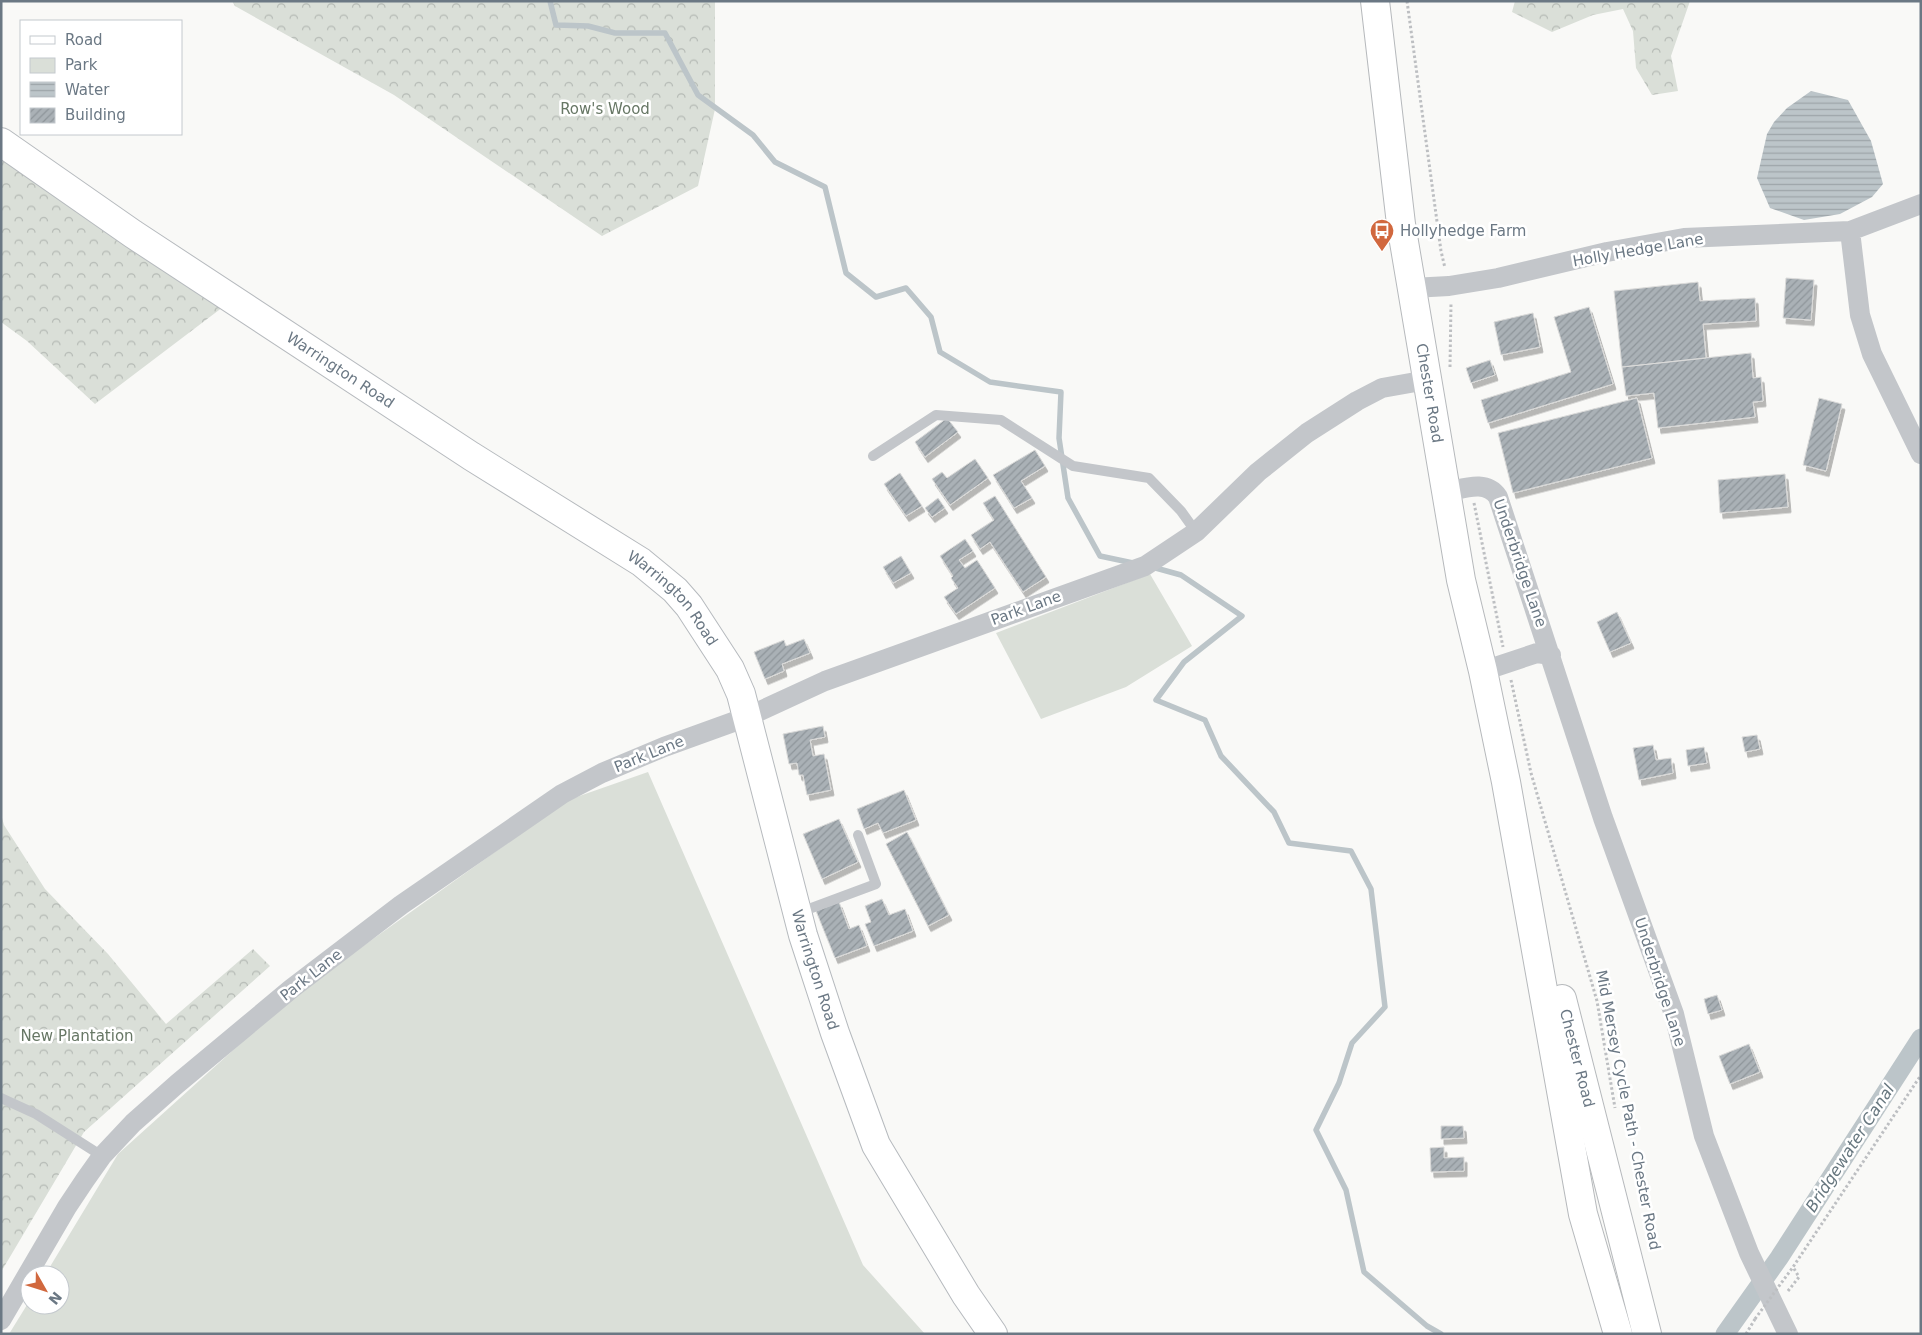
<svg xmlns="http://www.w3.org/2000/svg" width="1922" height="1335" font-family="'DejaVu Sans',sans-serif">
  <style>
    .green { fill: #dadfd8 }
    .forest { fill: url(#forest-crowns) }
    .water { fill: url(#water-rules) }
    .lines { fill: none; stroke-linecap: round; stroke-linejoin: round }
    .stream { stroke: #bcc5c9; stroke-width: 5.5 }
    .canal { stroke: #bcc5c9; stroke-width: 19 }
    .building { fill: url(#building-hatch); stroke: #dadad9; filter: url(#shadow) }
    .secondary-casing { stroke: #b6babe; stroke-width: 30 }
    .highway-casing { stroke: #b6b9bc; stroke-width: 30 }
    .path { stroke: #bdbfc2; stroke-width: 3; stroke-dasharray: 2.5 2.5; stroke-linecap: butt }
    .lane { stroke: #c3c6ca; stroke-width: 10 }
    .street { stroke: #c3c6ca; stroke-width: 20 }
    .secondary { stroke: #fff; stroke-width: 28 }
    .highway { stroke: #fff; stroke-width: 28 }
    .path-bridge { stroke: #bdbfc2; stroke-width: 3; stroke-dasharray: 2.5 2.5; stroke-linecap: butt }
    .labels { text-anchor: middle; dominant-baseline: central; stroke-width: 5; stroke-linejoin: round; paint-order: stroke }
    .park-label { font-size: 15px; fill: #677765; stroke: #fff }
    .poi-label { font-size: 15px; fill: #6b7884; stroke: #fff; text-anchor: start }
    .street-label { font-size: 15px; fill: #6b7884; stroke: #fff }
    .water-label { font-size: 16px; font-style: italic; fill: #67777f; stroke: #fff }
  </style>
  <defs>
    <pattern id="forest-crowns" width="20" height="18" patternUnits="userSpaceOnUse" patternTransform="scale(1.25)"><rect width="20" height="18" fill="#dadfd8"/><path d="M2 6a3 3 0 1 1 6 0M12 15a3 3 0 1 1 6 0" fill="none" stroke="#b5bab5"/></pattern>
    <pattern id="water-rules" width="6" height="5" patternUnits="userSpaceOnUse" patternTransform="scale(1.25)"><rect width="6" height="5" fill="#bcc5c9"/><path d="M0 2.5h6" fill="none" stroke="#9da5a9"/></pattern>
    <pattern id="building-hatch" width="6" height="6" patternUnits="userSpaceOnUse" patternTransform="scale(1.25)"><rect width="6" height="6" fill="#aab1b6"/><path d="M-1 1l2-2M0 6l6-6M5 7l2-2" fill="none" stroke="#8e959a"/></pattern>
    <filter id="shadow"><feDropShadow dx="3" dy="5.5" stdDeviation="0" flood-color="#0004"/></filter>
  </defs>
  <rect width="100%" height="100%" fill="#f9f9f7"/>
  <path class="green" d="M1150,574L1192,646L1126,687L1041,719L996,633Z
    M648,772L863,1265L925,1334H9L30,1300V1305H60V1275H45L118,1154L293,996L568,800Z"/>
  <path class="forest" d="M232,1H715V109L698,186L602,236L394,95L235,6Z
    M1515,1H1690L1671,56L1678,91L1652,95L1636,68L1633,31L1623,9L1593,15L1552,32L1512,12Z
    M1,157L223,307L95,404L27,341L1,322Z
    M1,814L4,825L45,889L108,954L166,1024L253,949L270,966L84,1132L1,1272Z"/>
  <path class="water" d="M1811,91L1848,100L1871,141L1883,184L1872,197L1840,214L1804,220L1770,208L1757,178L1767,134L1774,122L1787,108Z"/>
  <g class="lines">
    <path class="stream" d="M550,1L556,25L588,26L615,33H665L698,95L753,135L775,162L825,187L846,273L876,297L906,288L931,317L940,352L990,382L1061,392L1059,438L1068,498L1100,556L1133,563
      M1152,567L1181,575L1242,616L1184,662L1156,700L1205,720L1221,756L1274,812L1289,843L1351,851L1371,889L1385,1007L1352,1043L1339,1083L1316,1130L1346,1190L1364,1272L1427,1326L1441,1334"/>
    <path class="canal" d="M1725,1334L1779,1258L1921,1038"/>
  </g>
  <path class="building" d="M1786,278L1814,280L1811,320L1783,318Z
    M1698,282L1700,301L1755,298L1756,321L1703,324L1706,358L1622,367L1614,291Z
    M1589,307L1613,384L1488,423L1481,400L1571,372L1554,317Z
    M1533,313L1540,347L1501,355L1494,322Z
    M1751,353L1753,378L1761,377L1763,401L1753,402L1755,417L1658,428L1654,393L1626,396L1622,367Z
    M1490,360L1495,375L1471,383L1466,368Z
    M1637,398L1652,458L1513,493L1498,433Z
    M1819,398L1842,404L1826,471L1803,465Z
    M947,418L958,432L925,457L915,442Z
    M1035,450L1045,466L1021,481L1032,498L1014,508L993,475Z
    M975,459L988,478L950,505L932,479L942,472L947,478Z
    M900,473L922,506L906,516L884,484Z
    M1785,474L1788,507L1720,513L1718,480Z
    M995,496L1046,577L1023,592L990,542L980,549L971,535L994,520L983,503Z
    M938,498L945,508L932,517L925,508Z
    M965,539L973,551L959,560L965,568L977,560L995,588L956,614L944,597L958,588L951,578L953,576L940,556Z
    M901,556L911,573L893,583L883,567Z
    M1617,612L1631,643L1610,652L1597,622Z
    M804,639L810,653L782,664L784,671L765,679L754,652L784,640L786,646Z
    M823,726L825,737L810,740L813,756L824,754L831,790L807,795L803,775H799L797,763L789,764L783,734Z
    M1757,735L1760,749L1745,752L1742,737Z
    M1653,745L1656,760L1671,758L1673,773L1639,780L1633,748Z
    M1704,747L1707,763L1688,766L1686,750Z
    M904,790L916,820L883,833L878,823L864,829L857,809Z
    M839,819L858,862L822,879L803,834Z
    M907,832L949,915L928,926L886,844Z
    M882,899L889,915L905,909L913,931L874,946L865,924L871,922L865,906Z
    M839,902L849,929L859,925L867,946L835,958L816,911Z
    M1717,995L1722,1010L1708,1014L1704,999Z
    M1749,1044L1760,1072L1730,1084L1719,1056Z
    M1441,1126H1463L1464,1138L1441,1139Z
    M1444,1147V1158L1464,1157V1171L1431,1172L1430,1148Z"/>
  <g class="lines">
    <defs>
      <g id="secondary">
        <path id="s1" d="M1,142L133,234L471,456L641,562L675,590L689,606L730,669L741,694L803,935L835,1033L876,1145L966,1295L993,1334"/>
      </g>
      <g id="highway">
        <path id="s2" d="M1375,1L1401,224L1461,580L1483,671L1506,782L1583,1214L1618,1334"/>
        <path id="s3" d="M1562,999L1647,1334"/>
      </g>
    </defs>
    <use href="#secondary" class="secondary-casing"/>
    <use href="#highway" class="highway-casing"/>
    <path class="path" d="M1407,1L1441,251L1445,268
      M1450,367L1451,303
      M1474,503L1503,647
      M1511,680L1531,773L1597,1001L1615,1108
      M1788,1291L1799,1277L1793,1267L1921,1075
      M1746,1334L1755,1319"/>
    <path class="lane" d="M873,456L936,415L1001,420L1073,466L1149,478L1181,511L1196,532
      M798,913L876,884L858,835
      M1,1098L36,1114L102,1156"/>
    <path class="street" d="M1850,231L1860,315L1872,354L1921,454
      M1412,288L1449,286L1498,278L1607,252L1684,238L1850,231L1921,204
      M1446,492C1463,489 1486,479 1498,497L1603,818L1674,1014L1704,1136L1749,1253L1788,1334
      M1483,671L1537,653L1551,655
      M1,1320L67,1207L85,1180L102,1156L133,1123L177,1084L291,989L401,905L562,794L602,773L664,747L747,717L825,681L1145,566L1196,532L1258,472L1307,433L1357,401L1382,388L1427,380"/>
    <use href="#secondary" class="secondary"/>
    <use href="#highway" class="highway"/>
    <path class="path-bridge" d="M1755,1319L1793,1267"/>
  </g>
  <defs>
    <symbol id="bus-pin" viewBox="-11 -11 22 30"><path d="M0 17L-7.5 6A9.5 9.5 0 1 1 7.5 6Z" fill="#d1683e" stroke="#fff"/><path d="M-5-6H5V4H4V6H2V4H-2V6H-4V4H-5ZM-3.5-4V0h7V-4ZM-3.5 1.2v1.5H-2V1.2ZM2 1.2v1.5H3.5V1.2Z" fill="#fff"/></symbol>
  </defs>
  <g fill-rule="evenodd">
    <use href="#bus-pin" x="1368" y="217" width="28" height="38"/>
  </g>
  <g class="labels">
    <g class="park-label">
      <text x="605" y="109">Row's Wood</text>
      <text x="77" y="1036">New Plantation</text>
    </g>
    <g class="poi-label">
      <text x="1400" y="231">Hollyhedge Farm</text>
    </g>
    <g class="street-label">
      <text transform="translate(1638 250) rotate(-10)">Holly Hedge Lane</text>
      <text stroke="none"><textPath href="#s1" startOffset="409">Warrington Road</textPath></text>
      <text stroke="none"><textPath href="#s2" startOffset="396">Chester Road</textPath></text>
      <text transform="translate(1520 563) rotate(71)">Underbridge Lane</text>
      <text stroke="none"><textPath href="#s1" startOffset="814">Warrington Road</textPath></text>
      <text transform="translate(1026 608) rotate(-20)">Park Lane</text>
      <text transform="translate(649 754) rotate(-22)">Park Lane</text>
      <text stroke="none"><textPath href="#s1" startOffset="1219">Warrington Road</textPath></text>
      <text transform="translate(311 975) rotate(-38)">Park Lane</text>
      <text transform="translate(1660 982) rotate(72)">Underbridge Lane</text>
      <text stroke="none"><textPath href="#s3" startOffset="61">Chester Road</textPath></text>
      <text transform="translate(1628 1110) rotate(79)">Mid Mersey Cycle Path - Chester Road</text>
    </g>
    <g class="water-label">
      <text transform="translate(1850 1148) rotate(-57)">Bridgewater Canal</text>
    </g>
  </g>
  <rect width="1922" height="1335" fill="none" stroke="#6b7884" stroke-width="5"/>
  <rect x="20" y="20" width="162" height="115" fill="#ffffff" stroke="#c4c9ce"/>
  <rect x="30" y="36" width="25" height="8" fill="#ffffff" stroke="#c4c9ce"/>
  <text x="65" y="45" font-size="15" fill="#6b7884">Road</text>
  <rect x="30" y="58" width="25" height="15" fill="#dadfd8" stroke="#c4c9ce"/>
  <text x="65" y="70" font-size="15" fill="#6b7884">Park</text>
  <rect x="30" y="82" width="25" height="15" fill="url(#water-rules)" stroke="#c4c9ce"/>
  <text x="65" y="95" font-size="15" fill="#6b7884">Water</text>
  <rect x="30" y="108" width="25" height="15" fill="url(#building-hatch)" stroke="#c4c9ce"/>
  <text x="65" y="120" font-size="15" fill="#6b7884">Building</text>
  <g transform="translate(45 1290) rotate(129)"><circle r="24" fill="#ffffff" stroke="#c4c9ce"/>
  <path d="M0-4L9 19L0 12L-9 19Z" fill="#d1683e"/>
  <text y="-8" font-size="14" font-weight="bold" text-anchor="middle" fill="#6b7884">N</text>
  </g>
</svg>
